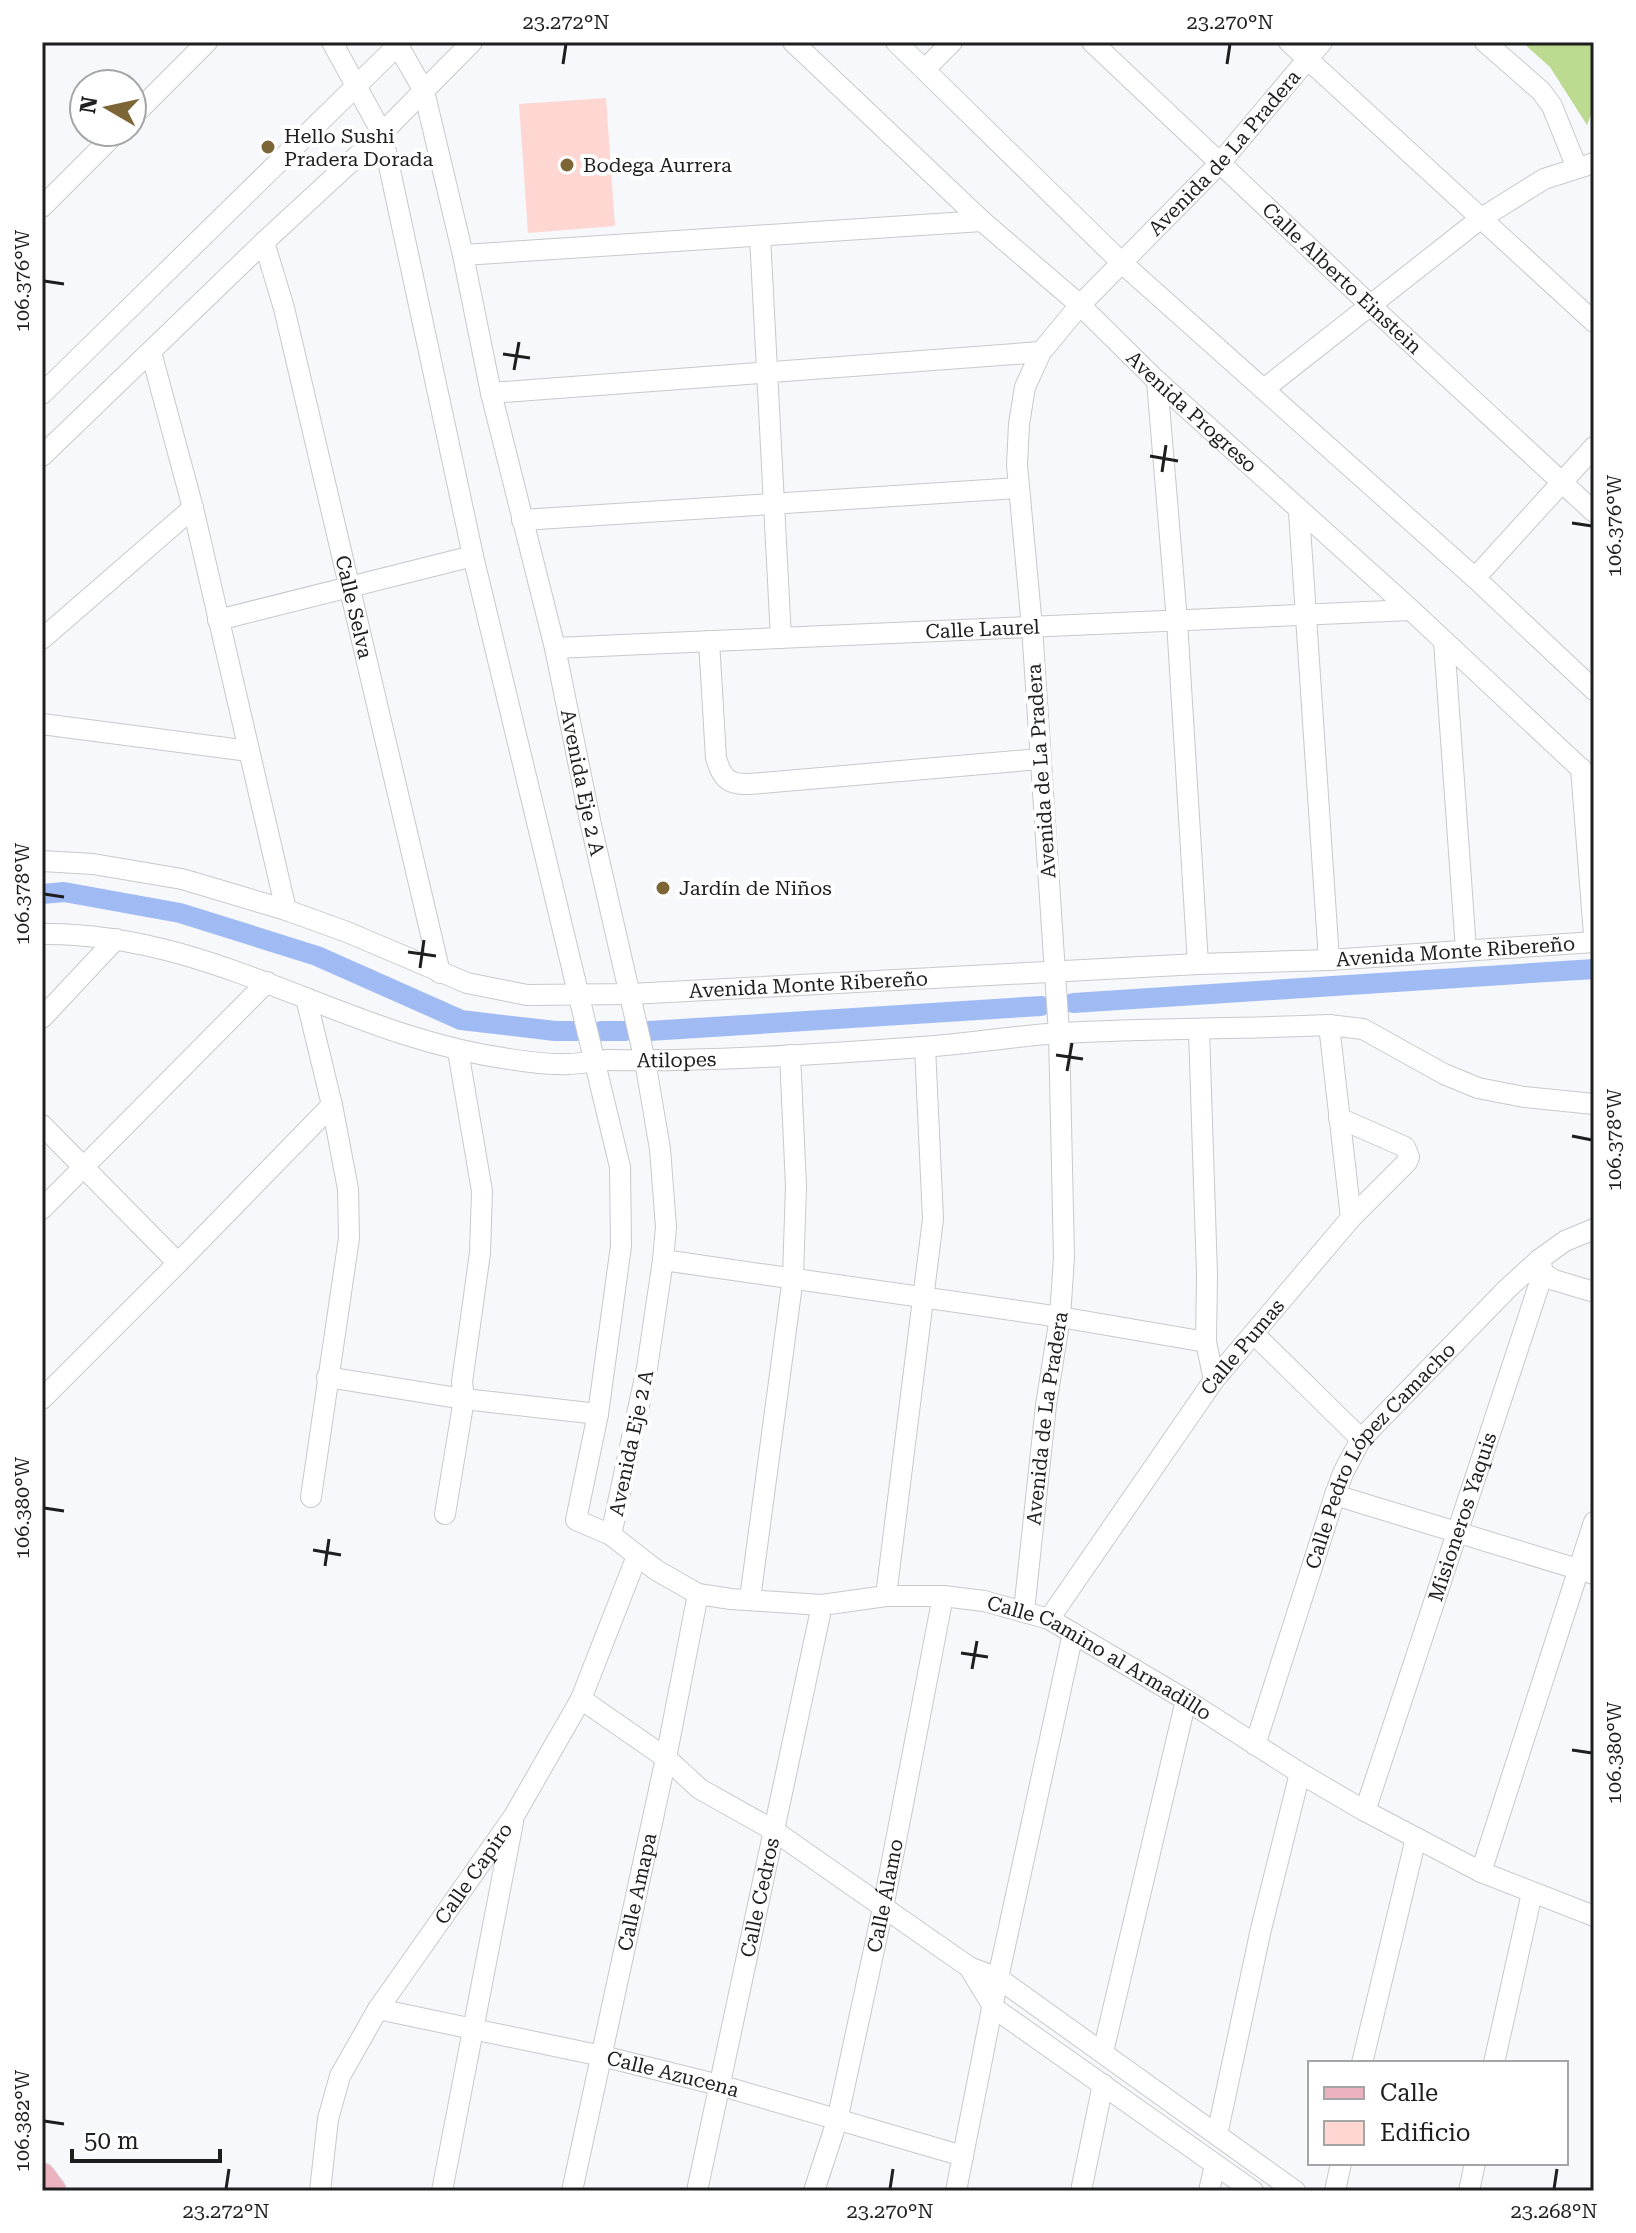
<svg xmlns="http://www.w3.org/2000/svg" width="1636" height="2233" font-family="'Roboto Serif',serif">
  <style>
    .green { fill: #bcda90 }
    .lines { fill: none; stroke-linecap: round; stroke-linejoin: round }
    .canal { stroke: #a0bbf4; stroke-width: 20 }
    .building { fill: #fed7d3 }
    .minor-casing { stroke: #c7c9cb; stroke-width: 22 }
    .major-casing { stroke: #d2d2d2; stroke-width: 28 }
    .minor { stroke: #fff; stroke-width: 20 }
    .major { stroke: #ecb2c0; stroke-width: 26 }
    .ticks { fill: none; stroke: #1e1e1f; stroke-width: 3 }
    .poi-dot { fill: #7c6636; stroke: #fff; stroke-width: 3 }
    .labels { text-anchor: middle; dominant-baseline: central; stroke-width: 8; stroke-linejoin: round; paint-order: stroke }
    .poi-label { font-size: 20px; fill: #1e1e1f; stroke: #fff; text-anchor: start }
    .street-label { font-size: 20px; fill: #1e1e1f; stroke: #fff }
    .neatline { fill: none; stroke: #1e1e1f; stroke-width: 3 }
    .ticks-label { font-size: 20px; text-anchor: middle; fill: #1e1e1f }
  </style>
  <rect width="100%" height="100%" fill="#f6f8fb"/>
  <path class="green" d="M1522,42H1594V107L1587,125L1550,67Z"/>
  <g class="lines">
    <path class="canal" d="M42,894L64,892L180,913L317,956L461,1020L555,1031H577
      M1073,1003L1594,969
      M601,1031H626
      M649,1031L1041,1006"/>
  </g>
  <path class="building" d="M606,98L615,226L528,233L519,104Z"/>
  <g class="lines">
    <defs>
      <g id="minor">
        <path id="s1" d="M332,42L382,133L473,556L620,1167L621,1246L598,1414L576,1520L611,1535L656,1570L698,1594L731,1599L822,1605L886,1596H943L984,1601L1049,1619L1186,1700L1300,1773L1365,1811L1481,1872L1594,1916"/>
        <path id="s2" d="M396,42L424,91L463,255L491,393L555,648L591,825L645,1061L660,1149L666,1227L663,1260L647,1368L611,1535"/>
        <path id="s3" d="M793,42L982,221L1080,305L1157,381L1411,610L1594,781"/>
        <path d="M896,42L1122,263L1475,578L1594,690"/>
        <path id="s4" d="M1092,42L1371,306L1594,512"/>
        <path d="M1289,42L1594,322"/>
        <path d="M1485,42L1541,91L1552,106L1577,168"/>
        <path d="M925,69L952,42"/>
        <path d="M132,117L207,42"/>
        <path d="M42,207L117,132"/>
        <path d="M760,236L781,638"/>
        <path id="s5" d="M264,242L284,308L440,973"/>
        <path d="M463,255L982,221"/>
        <path d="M151,352L193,508L286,910"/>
        <path d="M1157,381L1177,621L1198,964"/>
        <path d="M1264,389L1480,219L1544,179L1594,163"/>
        <path d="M491,393L1041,352"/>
        <path d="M42,394L401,42"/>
        <path d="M42,456L264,242L382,133L472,42"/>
        <path d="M1299,512L1329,960"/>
        <path d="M522,520L1019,488"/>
        <path d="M1475,578L1594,447"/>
        <path d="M218,620L473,556"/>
        <path d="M42,639L193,508"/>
        <path d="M709,641L716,758C722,779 729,785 750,784L1040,759"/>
        <path d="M1444,641L1466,950"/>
        <path id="s6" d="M555,648L1411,610"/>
        <path d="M42,724L249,751"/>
        <path d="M1581,768L1594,935"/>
        <path id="s7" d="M42,861L93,864L182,879L286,910L347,932L467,983L527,995L630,994L1198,964L1329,960L1594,942"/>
        <path id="s8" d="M42,934C214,932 345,1037 509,1059C528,1062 549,1065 568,1064C581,1064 594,1060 607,1060C712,1062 818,1054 922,1047C968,1044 1014,1036 1060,1033C1149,1028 1239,1029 1329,1025L1363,1029L1444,1074L1478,1088L1524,1097L1594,1104"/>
        <path d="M306,998L332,1105L348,1189L349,1238L311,1497"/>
        <path d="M42,1018L116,939"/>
        <path d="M1329,1025L1351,1218"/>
        <path d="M1199,1030L1207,1275L1206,1342L1214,1380"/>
        <path d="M42,1125L178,1263"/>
        <path d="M42,1209L267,982"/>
        <path d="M663,1260L1060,1317L1206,1342"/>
        <path d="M1543,1273L1554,1280L1594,1292"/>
        <path d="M1254,1334L1361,1439"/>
        <path d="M327,1377L464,1399L598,1414"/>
        <path d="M42,1399L178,1263L332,1105"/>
        <path d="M1335,1495L1594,1574"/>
        <path d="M445,1514L464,1399L462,1382L480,1253L482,1191L458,1051"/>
        <path d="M886,1596L933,1219L925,1047"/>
        <path d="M750,1599L793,1277L796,1186L790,1055"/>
        <path id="s9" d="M1024,1611L1046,1405L1060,1317L1064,1257L1059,1033L1032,627L1017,465L1019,424L1025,387L1041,352L1080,305L1220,163L1322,42"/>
        <path id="s10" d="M1049,1619L1214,1380L1351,1218L1407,1162L1409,1157L1405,1147L1339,1118"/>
        <path d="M581,1699L666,1758L700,1789L773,1830L969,1967L998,1978L1295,2191"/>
        <path id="s11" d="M1255,1745L1335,1495L1343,1473L1361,1439L1508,1288L1540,1259L1565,1241L1594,1229"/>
        <path id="s12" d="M1365,1811L1543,1273L1540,1259"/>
        <path d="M1481,1872L1594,1522"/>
        <path d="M969,1967L994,2008L1253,2191"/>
        <path id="s13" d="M378,2009L602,2056L719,2085L963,2156"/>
        <path d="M1103,2052L1186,1700"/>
        <path d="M1362,2063L1416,1838"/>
        <path d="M1494,2063L1532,1893"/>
        <path d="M1217,2135L1261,1929L1300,1773"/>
        <path id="s14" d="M320,2191L328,2119L340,2076L378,2009L514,1816L581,1699L637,1556"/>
        <path d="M442,2191L513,1822"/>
        <path id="s15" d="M572,2191L666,1758L698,1594"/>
        <path id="s16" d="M697,2191L822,1605"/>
        <path id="s17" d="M814,2191L837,2121L883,1908L943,1596"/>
        <path d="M956,2191L998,1978L1073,1633"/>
        <path d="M1081,2191L1103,2084"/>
        <path d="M1209,2191L1215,2165"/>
        <path d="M1335,2191L1341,2163"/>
        <path d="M1469,2191L1475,2163"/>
      </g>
      <path id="major" d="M42,2176L53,2191"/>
    </defs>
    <use href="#minor" class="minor-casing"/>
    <use href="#major" class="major-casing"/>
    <use href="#minor" class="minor"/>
    <use href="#major" class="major"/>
  </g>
  <path class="ticks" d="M563,64L566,44M1227,64L1230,44M44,281L64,284M503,354L530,358M514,370L519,342M1150,456L1178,461M1162,472L1166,445M1572,523L1592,526M44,894L64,897M408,952L436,956M420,968L424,940M1056,1055L1083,1059M1067,1071L1072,1043M1572,1136L1592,1140M44,1508L64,1511M313,1550L341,1555M325,1566L329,1539M961,1653L988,1657M972,1669L977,1641M1572,1750L1592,1753M44,2121L64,2124M226,2189L229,2169M890,2189L893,2169M1554,2189L1557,2169"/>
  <g class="poi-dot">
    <circle cx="268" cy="147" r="8"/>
    <circle cx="567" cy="165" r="8"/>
    <circle cx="663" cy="888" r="8"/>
  </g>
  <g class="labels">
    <g class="poi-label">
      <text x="284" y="136">Hello Sushi<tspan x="284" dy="23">Pradera Dorada</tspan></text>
      <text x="583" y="165">Bodega Aurrera</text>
      <text x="679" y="888">Jardín de Niños</text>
    </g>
    <g class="street-label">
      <text stroke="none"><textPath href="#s9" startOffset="1538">Avenida de La Pradera</textPath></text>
      <text stroke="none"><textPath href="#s4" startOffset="344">Calle Alberto Einstein</textPath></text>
      <text stroke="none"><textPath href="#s3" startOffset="544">Avenida Progreso</textPath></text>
      <text stroke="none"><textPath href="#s5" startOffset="376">Calle Selva</textPath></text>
      <text stroke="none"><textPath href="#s6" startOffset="428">Calle Laurel</textPath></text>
      <text transform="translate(1041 771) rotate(-94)">Avenida de La Pradera</text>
      <text stroke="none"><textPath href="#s2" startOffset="766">Avenida Eje 2 A</textPath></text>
      <text stroke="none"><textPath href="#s7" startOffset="1436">Avenida Monte Ribereño</textPath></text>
      <text stroke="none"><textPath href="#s7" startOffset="788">Avenida Monte Ribereño</textPath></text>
      <text stroke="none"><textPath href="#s8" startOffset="654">Atilopes</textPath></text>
      <text stroke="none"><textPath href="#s10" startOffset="334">Calle Pumas</textPath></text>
      <text stroke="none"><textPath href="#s9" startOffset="194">Avenida de La Pradera</textPath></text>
      <text transform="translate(631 1443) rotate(-78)">Avenida Eje 2 A</text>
      <text stroke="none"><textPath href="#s11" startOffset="320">Calle Pedro López Camacho</textPath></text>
      <text stroke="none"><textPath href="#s12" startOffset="310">Misioneros Yaquis</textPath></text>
      <text stroke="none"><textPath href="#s1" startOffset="2082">Calle Camino al Armadillo</textPath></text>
      <text stroke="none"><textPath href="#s14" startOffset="360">Calle Capiro</textPath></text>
      <text stroke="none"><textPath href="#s15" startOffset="306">Calle Amapa</textPath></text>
      <text stroke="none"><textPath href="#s17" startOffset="304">Calle Álamo</textPath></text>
      <text stroke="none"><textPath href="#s16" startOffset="300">Calle Cedros</textPath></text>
      <text stroke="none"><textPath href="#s13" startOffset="302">Calle Azucena</textPath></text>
    </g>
  </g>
  <rect width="1636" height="2233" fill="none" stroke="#ffffff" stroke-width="88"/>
  <rect x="1308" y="2061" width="260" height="104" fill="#ffffff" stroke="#a5a5a5" stroke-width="2"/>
  <rect x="1324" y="2087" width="40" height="12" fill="#ecb2c0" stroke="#a5a5a5" stroke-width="2"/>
  <text x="1380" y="2101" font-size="24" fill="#1e1e1f">Calle</text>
  <rect x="1324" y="2121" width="40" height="24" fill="#fed7d3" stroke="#a5a5a5" stroke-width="2"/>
  <text x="1380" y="2141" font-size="24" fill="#1e1e1f">Edificio</text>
  <g transform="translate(108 108) rotate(279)"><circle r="38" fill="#ffffff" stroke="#a5a5a5" stroke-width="2"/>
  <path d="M0-6L14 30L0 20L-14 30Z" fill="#7c6636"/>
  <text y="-12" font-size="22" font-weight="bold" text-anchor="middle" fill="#1e1e1f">N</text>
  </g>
  <path d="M72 2149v12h148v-12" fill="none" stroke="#1e1e1f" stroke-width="4"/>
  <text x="84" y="2149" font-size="24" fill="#1e1e1f" stroke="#ffffff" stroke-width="6" paint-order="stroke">50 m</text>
  <rect x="44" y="44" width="1548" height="2145" class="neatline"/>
  <g class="ticks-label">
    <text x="566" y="29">23.272°N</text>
    <text x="1230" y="29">23.270°N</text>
    <text transform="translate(22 281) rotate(-90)" y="7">106.376°W</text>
    <text transform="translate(1614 526) rotate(-90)" y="7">106.376°W</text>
    <text transform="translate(22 894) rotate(-90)" y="7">106.378°W</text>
    <text transform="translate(1614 1140) rotate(-90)" y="7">106.378°W</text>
    <text transform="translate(22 1508) rotate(-90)" y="7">106.380°W</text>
    <text transform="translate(1614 1753) rotate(-90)" y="7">106.380°W</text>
    <text transform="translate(22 2121) rotate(-90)" y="7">106.382°W</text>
    <text x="226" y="2218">23.272°N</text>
    <text x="890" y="2218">23.270°N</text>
    <text x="1554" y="2218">23.268°N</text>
  </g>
</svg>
